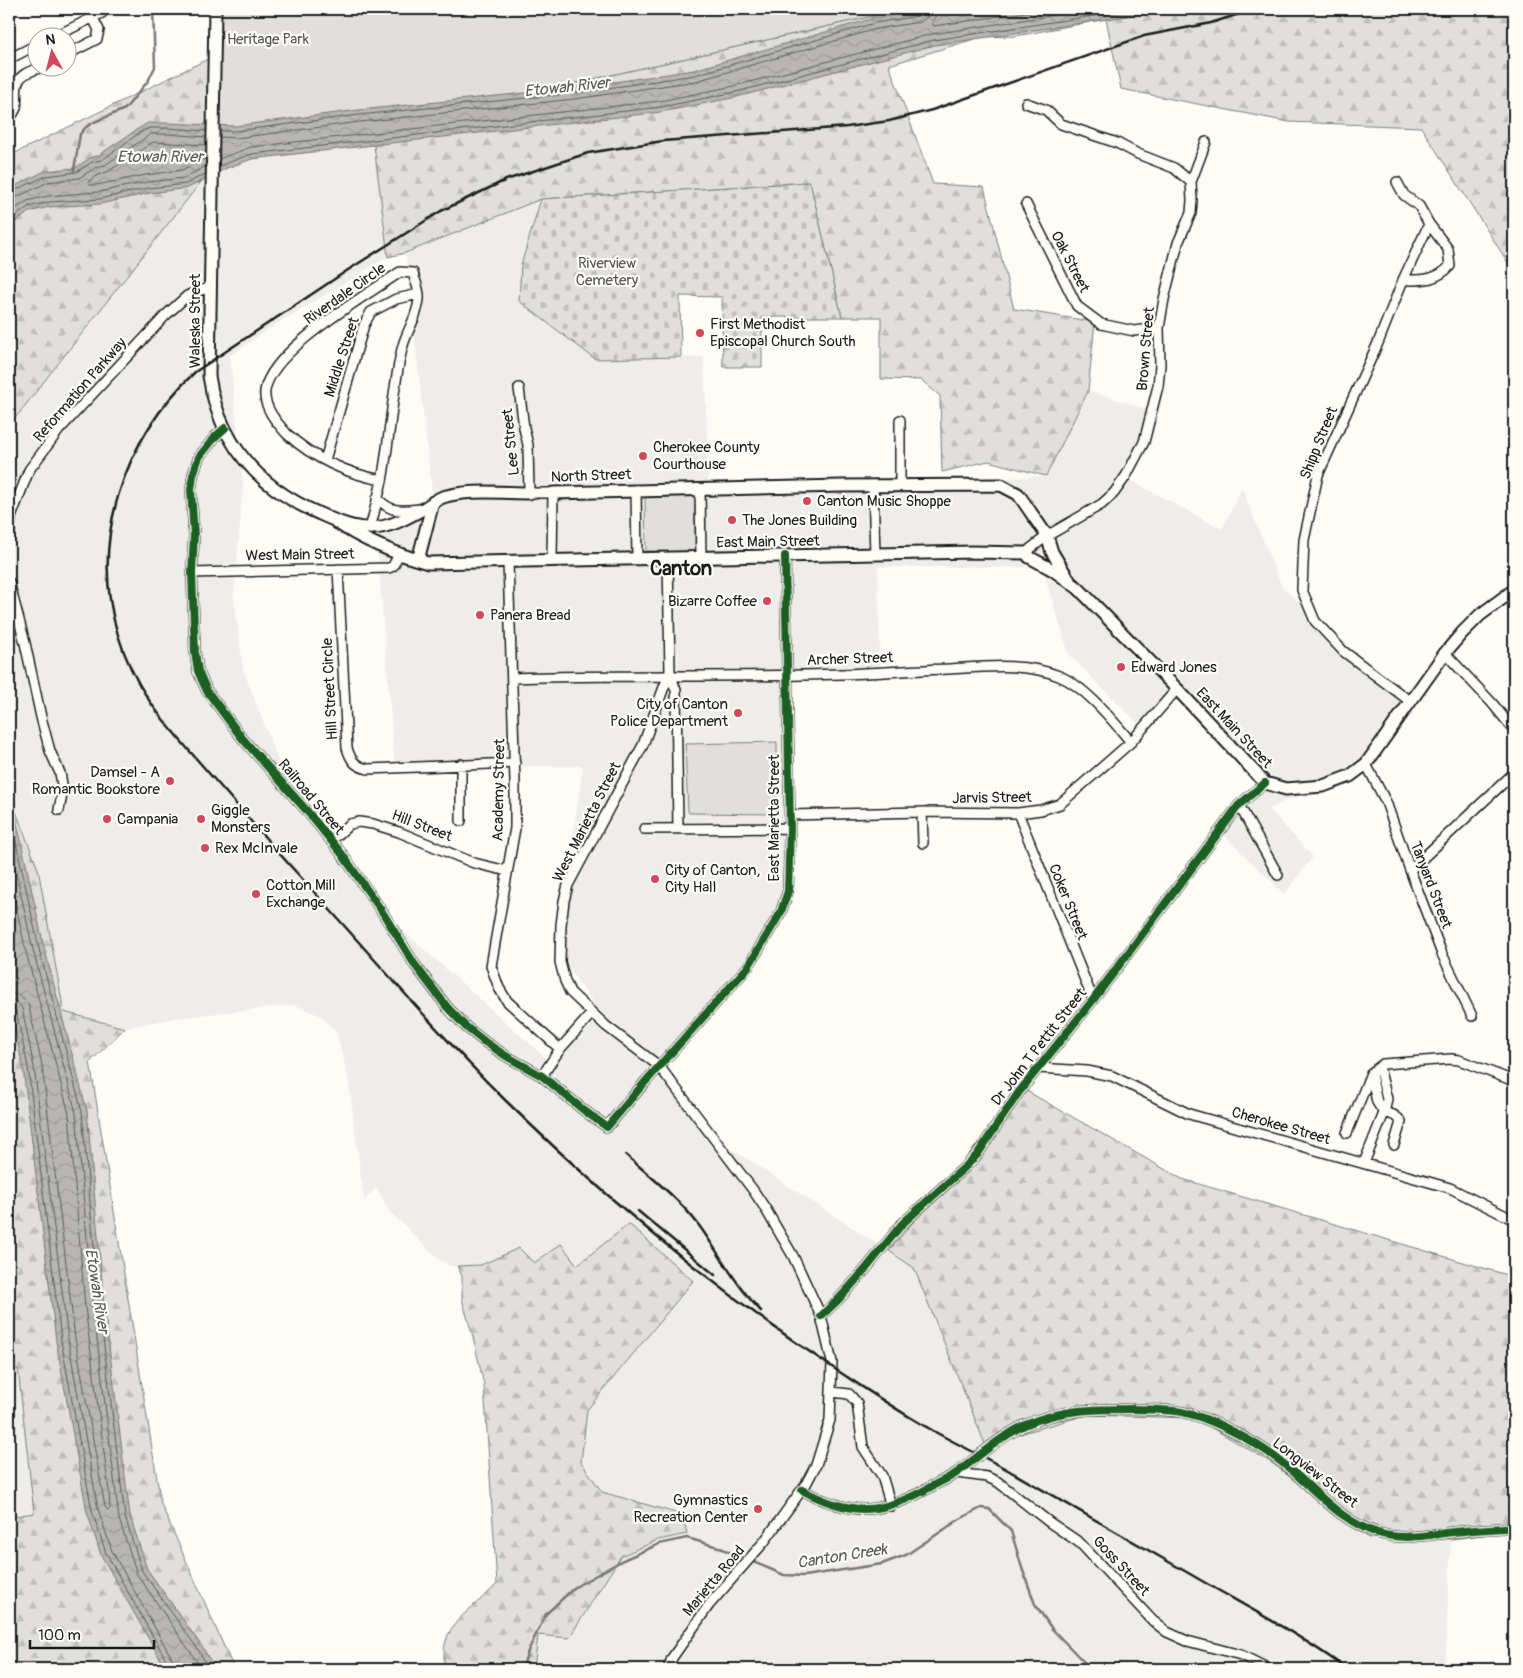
<svg xmlns="http://www.w3.org/2000/svg" width="1523" height="1678" viewBox="0 0 1523 1678" font-family="Pangolin,sans-serif">
<style>
.built{fill:#eeede9}
.green{fill:#e0dfdb;stroke:#7e7e7c}
.forest{fill:url(#forest-firs);stroke:#7e7e7c}
.cemetery{fill:url(#cemetery-stones);stroke:#7e7e7c}
.water{fill:url(#water-waves);stroke:#797876}
.lines{fill:none;stroke-linecap:round;stroke-linejoin:round}
.shore{stroke:#5a5a58;stroke-width:1}
.stream{stroke:#797876;stroke-width:2.5}
.minor-casing{stroke:#1c1c1c;stroke-width:12}
.major-casing{stroke:#1c1c1c;stroke-width:15}
.minor{stroke:#fdfcf7;stroke-width:9}
.major{stroke:#fdfcf7;stroke-width:11}
.rail{stroke:#1c1c1c;stroke-width:2.5}
.cycleway-casing{stroke:#fdfcf7;stroke-width:11}
.cycleway{stroke:#1b5e20;stroke-width:8}
.poi-dot{fill:#d1495b;stroke:#fdfcf7;stroke-width:2}
.labels{text-anchor:middle;dominant-baseline:central;stroke-width:4.5;stroke-linejoin:round;paint-order:stroke}
.park-label{font-size:15px;fill:#575655;stroke:#fdfcf7}
.street-label{font-size:15px;fill:#1c1c1c;stroke:#fdfcf7}
.poi-label{font-size:15px;fill:#1c1c1c;stroke:#fdfcf7;text-anchor:start}
.water-label{font-size:16px;font-style:italic;fill:#5a5a58;stroke:#fdfcf7}
.district-label{font-size:20px;font-weight:bold;fill:#1c1c1c;stroke:#fdfcf7}
</style>
<defs>
<pattern id="forest-firs" width="22" height="20" patternUnits="userSpaceOnUse" patternTransform="scale(1.25)"><rect width="22" height="20" fill="#e0dfdb"/><path d="M5 1l3.5 6h-7zM16 11l3.5 6h-7z" fill="#c0bfbb"/></pattern>
<pattern id="cemetery-stones" width="16" height="16" patternUnits="userSpaceOnUse" patternTransform="scale(1.25)"><rect width="16" height="16" fill="#e0dfdb"/><path d="M2 7V4a2 2 0 0 1 4 0v3zM10 15v-3a2 2 0 0 1 4 0v3z" fill="#c0bfbb"/></pattern>
<pattern id="water-waves" width="16" height="10" patternUnits="userSpaceOnUse" patternTransform="scale(1.25)"><rect width="16" height="10" fill="#b7b6b2"/><path d="M0 5q4-4 8 0t8 0" fill="none" stroke="#9d9c98"/></pattern>
</defs>
<rect width="100%" height="100%" fill="#fdfcf7"/>
<filter id="ink" filterUnits="userSpaceOnUse"><feTurbulence type="fractalNoise" baseFrequency=".02" numOctaves="2"/><feDisplacementMap in="SourceGraphic" scale="10" xChannelSelector="R" yChannelSelector="G"/><feConvolveMatrix kernelMatrix="1 2 1 2 8 2 1 2 1" color-interpolation-filters="sRGB"/></filter>
<g filter="url(#ink)">
<path class="built" d="M372,129L388,257L267,330L230,356L243,486L234,597L243,669L285,779L373,904L556,1067L592,1001L556,950L583,766L395,767L376,531L433,500L405,253L541,199L521,265L595,359L704,357L709,487L857,486L1046,476L1087,390L1156,412L1130,480L1222,529L1242,488L1282,587L1411,702L1370,767L1323,784L1269,809L1313,857L1284,894L1221,832L1263,774L1180,688L1143,728L1069,655L1042,567H878L880,669L788,671L792,901L662,1067L724,1144L914,1268L985,1444L1086,1415L1195,1418L1272,1463L1369,1538H1451L1445,1669H534L538,1635L569,1638L621,1556L658,1540L687,1534L683,1515L602,1492L581,1462L586,1410L693,1281L577,1266L534,1263L519,1248L481,1265L451,1266L442,1262L388,1210L377,1188L364,1200L348,1077L337,1033L321,1016L294,1005L174,1018L125,1028L64,1012L38,869L10,796L9,426L212,168Z
M18,1369L34,1513L9,1517V1370Z"/>
<path class="green" d="M218,9H905L230,161L213,150Z
M645,495H695V552L646,551Z
M777,742V814L689,813L688,811L685,744Z"/>
<path class="forest" d="M905,9H1514V272L1421,127L1289,122L1121,89L1106,19L1016,36L981,37L889,65L933,184L984,187L1014,309L1095,322L1088,391L1046,476L988,461L942,472L940,396L921,380L881,379V317H842L810,182L541,199L405,253L388,257L372,129Z
M216,55L212,168L9,426V156Z
M9,695L10,796L38,869L64,1012L125,1028L90,1062L161,1504L234,1669H9V1517L34,1513L18,1369L9,1370Z
M1023,1089L1182,1179L1514,1277V1531L1451,1539L1369,1538L1272,1463L1195,1418L1086,1415L985,1444L914,1268L889,1251Z
M629,1224L693,1281L587,1410L581,1462L602,1492L683,1515L687,1534L658,1540L621,1556L569,1638L538,1635L534,1669H444C444,1658 443,1646 448,1635C457,1615 483,1600 497,1584L484,1385L473,1337L462,1299V1276L457,1266L481,1265L519,1248L534,1263L561,1244L577,1265Z"/>
<path class="cemetery" d="M810,182L842,317H762V367H723L722,297L680,296L681,357L595,359L519,301L521,265L541,199Z"/>
<path class="water" d="M932,9H1174L935,45L737,97L661,112L252,159L227,168L188,188L150,193L100,204L49,207L29,212L9,227V189L45,171L75,168L90,158L99,155L136,130L148,123H168L235,126L359,110L574,88L694,70L874,18Z
M9,786L44,947L87,1111L104,1305L130,1516L147,1569L203,1648L215,1669H166L101,1555L87,1512L56,1341L23,1068L9,1000Z"/>
<g class="lines">
<path class="shore" d="M936,9V15L932,23L934,26L1046,9
M220,131H236L359,115L575,93L695,75L875,23L918,16L922,13L923,9
M220,137L236,138L360,122L575,99L696,81L876,29L920,22L927,17L929,9
M206,158L182,170L146,175L97,185H90L88,183L89,181L98,175L109,171L153,142L206,145
M219,159L251,147L660,101L734,86L932,34L1095,9
M219,166L252,154L661,107L736,92L934,40L1138,9
M9,193L46,176L77,172L92,162L102,160L138,134L149,128H168L206,131
M9,199L15,198L48,182L79,178L95,168L105,165L151,134H168L206,137
M9,213L27,201L48,196L98,192L148,182L184,178L206,166
M9,221L28,207L49,202L99,199L149,188L186,184L205,174
M9,810L39,949L82,1112L99,1305L125,1517L142,1571L199,1651L209,1669
M9,839L33,950L76,1113L93,1306L119,1519L137,1574L202,1669
M9,873L26,952L69,1114L85,1307L109,1491L110,1508L108,1510L105,1507L75,1338L42,1065L28,1003L20,995L9,992
M9,1000L16,1001L22,1008L34,1067L68,1339L98,1509L112,1551L174,1662L176,1669
M9,1006L13,1007L16,1011L28,1067L61,1340L92,1511L106,1553L169,1665L170,1669"/>
<path class="stream" d="M74,170L80,134L86,127L94,122L125,109L148,81L155,67L153,9
M522,1669L528,1651L546,1614L575,1587L623,1560L659,1544L687,1538L718,1547L784,1575L804,1576L882,1564L906,1555L960,1519L981,1508L989,1509L1011,1531L1022,1568L1035,1604L1052,1629L1084,1662L1095,1669"/>
<defs>
<path id="minor" d="M52,38L102,13L104,9
M68,54L97,39L99,30L93,18
M9,59L38,44
M1026,103L1046,110L1061,124L1117,143L1138,154L1174,168L1191,182
M9,117C23,108 12,92 19,80C23,73 32,71 39,68
M1397,182L1404,195L1419,206L1429,224L1448,249L1450,266C1436,281 1422,280 1403,280
M1026,204L1077,306L1101,324L1134,331L1159,328
M519,388L524,428L528,445L529,493H553L552,560
M900,420V486
M225,428L215,437L199,457L193,475L191,490L194,535L192,573L195,652L198,671L207,691L242,738L307,811L342,854L381,910L415,965L447,1007L466,1027L485,1042L506,1056L542,1076L586,1112L607,1127L646,1081L748,967L781,912L788,891L790,828L785,556
M325,460L364,325L371,312L396,299L419,294
M873,486L875,555
M700,489L701,558
M636,490L637,559
M377,498C391,513 401,511 420,509
M370,529C374,513 378,497 382,481C390,437 392,392 402,349C406,331 418,317 419,299C420,290 415,281 413,273L400,272C366,296 270,350 265,391C263,407 277,423 287,434C313,458 347,474 382,480
M9,538L11,517L29,470L59,430L166,315L187,296L198,291L210,288
M1028,553L1030,549L1047,536L1102,504L1114,493L1126,476L1144,442L1158,386L1160,365L1159,328L1164,299L1178,243L1191,213L1192,200L1191,182L1206,142
M668,558L670,674L676,690L678,829
M508,562L515,783V828L491,966L499,988L507,1001L560,1049
M338,569L347,748C351,761 355,766 368,769L515,763
M192,573L389,568L393,566L399,554
M9,582L25,643L41,717L50,751L60,773L63,790L59,810
M1445,653L1492,703L1514,730
M512,678C622,674 731,678 841,674C876,673 912,670 947,669C983,667 1025,662 1059,676C1085,686 1113,721 1131,742
M1411,702L1343,651L1315,621L1302,590L1304,540L1318,475L1378,343L1403,280L1429,224
M1366,764L1386,802L1410,870L1442,954L1472,1016
M1239,805L1278,875
M922,812L923,843
M1018,813L1093,1000
M790,815L922,812L1018,813L1041,810L1060,804L1131,742L1177,689
M461,821V764
M644,829L790,828
M331,841L350,824L359,822L373,824L399,832L474,863L507,871
M1410,870L1514,773
M1038,1068L1087,1071L1112,1076L1189,1114L1450,1188L1514,1220
M1371,1073L1383,1064L1451,1059L1459,1060L1514,1081
M1371,1074L1377,1102L1384,1113
M542,1076L560,1049L592,1013
M1384,1113C1392,1113 1397,1116 1401,1122L1394,1145
M1347,1133L1371,1073
M1364,1163L1384,1113L1387,1099L1379,1067
M821,1316L838,1300L864,1271L902,1224L965,1167L977,1155L1019,1092L1093,1000L1239,805L1265,783
M832,1392L849,1394L857,1403L863,1447L882,1476L891,1506
M957,1473L987,1477L998,1482L1049,1522L1080,1543L1153,1621L1167,1632L1187,1641L1241,1655L1269,1669
M802,1490C854,1518 884,1514 934,1485C942,1481 951,1477 958,1472C980,1455 1000,1437 1025,1425C1060,1409 1096,1409 1133,1409C1147,1409 1162,1410 1176,1411C1211,1416 1264,1446 1290,1469C1318,1493 1342,1522 1378,1533C1406,1542 1435,1533 1464,1531C1481,1529 1497,1529 1514,1527
M668,1669L672,1658L709,1605L764,1542L806,1484L816,1465L830,1420L832,1362L821,1316L793,1256L765,1208L753,1190L659,1066L606,1026L570,992L565,981L560,962L561,925L564,901L568,885L643,745L664,687L670,674"/>
<path id="major" d="M215,9L209,376C219,443 259,488 320,514C335,521 354,529 371,528C389,528 407,518 423,509C430,505 435,500 443,497C467,489 503,493 529,493
M553,493L842,486L1001,485L1018,494L1023,501L1047,536L1052,552L1069,580
M336,522C364,541 396,554 428,563L973,552L1028,553L1029,557L1053,570L1078,588L1177,689L1265,783L1286,789L1323,786L1350,776L1366,764L1445,653L1462,633L1480,615L1514,590
M418,560L433,502"/>
</defs>
<use href="#minor" class="minor-casing"/>
<use href="#major" class="major-casing"/>
<use href="#minor" class="minor"/>
<use href="#major" class="major"/>
<path class="rail" d="M1255,9L1211,23L1144,36L932,110L889,121L847,127L663,141L588,153L506,180L441,211L348,270L195,372C124,439 89,540 118,635C136,694 168,726 207,771C237,805 266,839 296,872C365,948 432,1027 504,1099C605,1198 715,1289 832,1367C864,1388 896,1410 930,1429C954,1443 981,1455 1006,1469C1068,1504 1129,1539 1190,1574C1243,1605 1298,1633 1347,1669
M626,1155C651,1177 678,1198 698,1224C719,1253 736,1286 761,1311
M638,1211L715,1275"/>
<defs>
<path id="cycleway" d="M225,428L215,437L199,457L193,475L191,490L194,535L192,573L195,652L198,671L207,691L242,738L307,811L342,854L381,910L415,965L447,1007L466,1027L485,1042L506,1056L542,1076L586,1112L607,1127L646,1081L748,967L781,912L788,891L790,828L785,556
M821,1316L838,1300L864,1271L902,1224L965,1167L977,1155L1019,1092L1093,1000L1239,805L1265,783
M802,1490C854,1518 884,1514 934,1485C942,1481 951,1477 958,1472C980,1455 1000,1437 1025,1425C1060,1409 1096,1409 1133,1409C1147,1409 1162,1410 1176,1411C1211,1416 1264,1446 1290,1469C1318,1493 1342,1522 1378,1533C1406,1542 1435,1533 1464,1531C1481,1529 1497,1529 1514,1527"/>
</defs>
<use href="#cycleway" class="cycleway-casing"/>
<use href="#cycleway" class="cycleway"/>
</g>
</g>
<g class="poi-dot">
<circle cx="700" cy="333" r="5"/>
<circle cx="643" cy="456" r="5"/>
<circle cx="807" cy="501" r="5"/>
<circle cx="732" cy="520" r="5"/>
<circle cx="767" cy="601" r="5"/>
<circle cx="480" cy="615" r="5"/>
<circle cx="1121" cy="667" r="5"/>
<circle cx="738" cy="713" r="5"/>
<circle cx="170" cy="781" r="5"/>
<circle cx="107" cy="819" r="5"/>
<circle cx="201" cy="819" r="5"/>
<circle cx="205" cy="848" r="5"/>
<circle cx="655" cy="879" r="5"/>
<circle cx="256" cy="894" r="5"/>
<circle cx="758" cy="1509" r="5"/>
</g>
<g class="labels">
<g class="park-label">
<text x="268" y="39">Heritage Park</text>
<text x="607" y="263">Riverview<tspan x="607" dy="17">Cemetery</tspan></text>
</g>
<g class="street-label">
<text transform="translate(1070 262) rotate(63)">Oak Street</text>
<text transform="translate(345 294) rotate(-35)">Riverdale Circle</text>
<text transform="translate(195 321) rotate(-90)">Waleska Street</text>
<text transform="translate(1146 349) rotate(-85)">Brown Street</text>
<text transform="translate(342 357) rotate(-72)">Middle Street</text>
<text transform="translate(80 390) rotate(-49)">Reformation Parkway</text>
<text transform="translate(511 442) rotate(-96)">Lee Street</text>
<text transform="translate(1319 443) rotate(-68)">Shipp Street</text>
<text transform="translate(591 476) rotate(-2)">North Street</text>
<text transform="translate(768 542) rotate(-1)">East Main Street</text>
<text transform="translate(300 555) rotate(-1)">West Main Street</text>
<text transform="translate(850 659) rotate(-2)">Archer Street</text>
<text transform="translate(330 689) rotate(-93)">Hill Street Circle</text>
<text transform="translate(1234 728) rotate(47)">East Main Street</text>
<text transform="translate(499 790) rotate(-89)">Academy Street</text>
<text transform="translate(311 797) rotate(50)">Railroad Street</text>
<text transform="translate(992 798) rotate(-1)">Jarvis Street</text>
<text transform="translate(774 818) rotate(-90)">East Marietta Street</text>
<text transform="translate(587 822) rotate(-63)">West Marietta Street</text>
<text transform="translate(422 826) rotate(21)">Hill Street</text>
<text transform="translate(1431 885) rotate(69)">Tanyard Street</text>
<text transform="translate(1068 902) rotate(68)">Coker Street</text>
<text transform="translate(1039 1047) rotate(-52)">Dr John T Pettit Street</text>
<text transform="translate(1281 1126) rotate(16)">Cherokee Street</text>
<text transform="translate(1315 1473) rotate(38)">Longview Street</text>
<text transform="translate(1121 1566) rotate(47)">Goss Street</text>
<text transform="translate(714 1581) rotate(-50)">Marietta Road</text>
</g>
<g class="poi-label">
<text x="710" y="324">First Methodist<tspan x="710" dy="17">Episcopal Church South</tspan></text>
<text x="653" y="447">Cherokee County<tspan x="653" dy="17">Courthouse</tspan></text>
<text x="817" y="501">Canton Music Shoppe</text>
<text x="742" y="520">The Jones Building</text>
<text x="757" y="601" text-anchor="end">Bizarre Coffee</text>
<text x="490" y="615">Panera Bread</text>
<text x="1131" y="667">Edward Jones</text>
<text x="728" y="704" text-anchor="end">City of Canton<tspan x="728" dy="17">Police Department</tspan></text>
<text x="160" y="772" text-anchor="end">Damsel - A<tspan x="160" dy="17">Romantic Bookstore</tspan></text>
<text x="211" y="810">Giggle<tspan x="211" dy="17">Monsters</tspan></text>
<text x="117" y="819">Campania</text>
<text x="215" y="848">Rex McInvale</text>
<text x="665" y="870">City of Canton,<tspan x="665" dy="17">City Hall</tspan></text>
<text x="266" y="885">Cotton Mill<tspan x="266" dy="17">Exchange</tspan></text>
<text x="748" y="1500" text-anchor="end">Gymnastics<tspan x="748" dy="17">Recreation Center</tspan></text>
</g>
<g class="water-label">
<text transform="translate(567 87) rotate(-6)">Etowah River</text>
<text x="160" y="157">Etowah River</text>
<text transform="translate(97 1291) rotate(81)">Etowah River</text>
<text transform="translate(842 1556) rotate(-9)">Canton Creek</text>
</g>
<g class="district-label">
<text x="681" y="568">Canton</text>
</g>
</g>
<rect width="1523" height="1678" fill="none" stroke="#fdfcf7" stroke-width="30"/>
<rect x="15" y="15" width="1493" height="1648" fill="none" stroke="#1c1c1c" stroke-width="2" filter="url(#ink)"/>
<g transform="translate(52 52) rotate(353)"><circle r="24" fill="#fdfcf7" stroke="#a3a29f"/>
<path d="M0-4L9 19L0 12L-9 19Z" fill="#d1495b"/>
<text y="-8" font-size="14" font-weight="bold" text-anchor="middle" fill="#1c1c1c">N</text>
</g>
<path d="M30 1640v8h124v-8" fill="none" stroke="#1c1c1c" stroke-width="2.5"/>
<text x="38" y="1640" font-size="15" fill="#1c1c1c" stroke="#fdfcf7" stroke-width="4" paint-order="stroke">100 m</text>
</svg>
